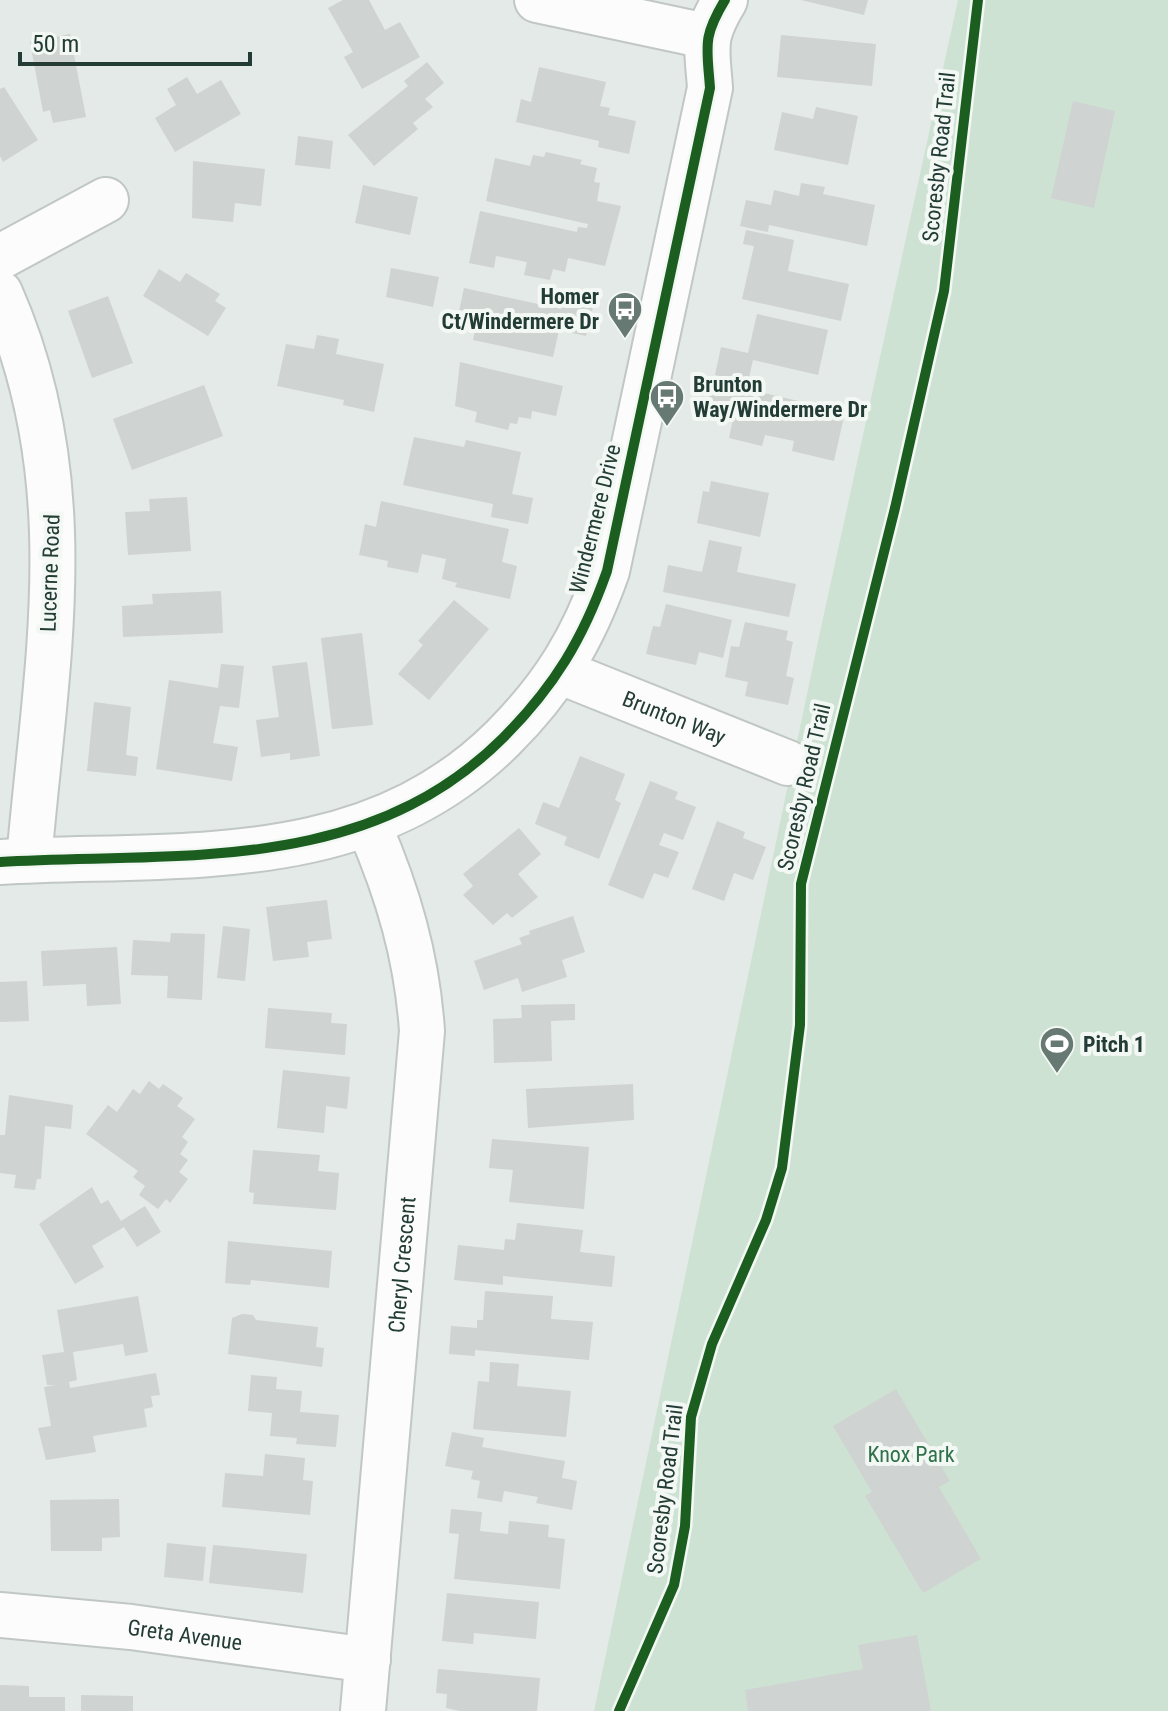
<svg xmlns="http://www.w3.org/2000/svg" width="1168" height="1711" viewBox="0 0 1168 1711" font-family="'Roboto Condensed',sans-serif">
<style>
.green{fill:#cee2d4}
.building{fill:#cfd3d1}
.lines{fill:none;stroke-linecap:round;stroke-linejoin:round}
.minor-casing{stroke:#c1c7c4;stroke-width:48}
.minor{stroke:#fbfcfb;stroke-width:44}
.cycleway-casing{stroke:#f3f8f5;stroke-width:15}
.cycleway{stroke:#1b5e20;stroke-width:10}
.labels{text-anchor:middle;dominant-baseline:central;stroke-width:8;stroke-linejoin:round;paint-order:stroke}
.street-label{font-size:22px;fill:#233c35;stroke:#f3f8f5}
.poi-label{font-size:22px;font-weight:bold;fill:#233c35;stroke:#f3f8f5;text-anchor:start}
.park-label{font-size:22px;fill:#2f7149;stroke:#f3f8f5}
</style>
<rect width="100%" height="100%" fill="#e4eae7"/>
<path class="green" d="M958,0H1168V1711H594L820,632Z"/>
<path class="building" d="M343,0H369L385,30L400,22L420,57L362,89L344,57L353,52L328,8Z
M801,0H868L864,15Z
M70,34L86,117L53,123L50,110L43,112L30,42Z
M781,35L876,44L872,86L777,77Z
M427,62L444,83L425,99L433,107L413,123L418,129L374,166L348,135L408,86L404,81Z
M539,67L606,82L600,106L610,108L608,115L636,121L629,154L598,147L599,141L516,122L521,99L531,102Z
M187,77L197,94L221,80L241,114L175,152L155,118L176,105L167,89Z
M4,87L38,140L3,162L0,156V89Z
M1073,101L1115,111L1094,208L1051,198Z
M816,107L858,116L848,165L774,150L782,112L813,119Z
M298,136L333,141L330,169L295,165Z
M546,152L582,160L580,164L597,168L594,182L600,183L597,201L621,206L605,266L568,258L565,272L553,269L550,280L524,275L527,262L496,256L494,268L469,263L480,211L577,232L578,227L587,228L588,224L486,201L495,158L530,166L533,155L544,157Z
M193,161L265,169L261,206L235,203L233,222L192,218Z
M801,183L825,187L823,194L875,205L867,246L769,225L768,232L740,226L746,200L771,205L774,190L799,196Z
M363,185L418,197L410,235L355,223Z
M746,230L794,240L788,271L849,284L841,321L742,299L754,246L743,244Z
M391,268L439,277L433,307L386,297Z
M159,269L180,282L186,273L220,294L215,301L226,308L208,336L143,296Z
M464,288L561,309L563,301L593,307L586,336L559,330L553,357L473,340L477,321L458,316Z
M108,296L133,363L92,378L68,311Z
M757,314L828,330L818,375L753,360L748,382L715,375L721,347L748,353Z
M317,335L339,339L336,354L384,364L374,412L343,405L344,400L277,386L286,344L314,349Z
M460,362L563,386L556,416L532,411L531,419L519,417L517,424L510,423L508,430L475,422L477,412L455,406Z
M714,376L748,384L747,389L845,412L834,461L792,451L794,441L765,435L762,446L729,438L734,414L706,408Z
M204,385L223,436L132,470L113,419Z
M414,437L464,447L466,440L521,452L512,494L533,498L528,524L491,517L493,504L403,485Z
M711,481L769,493L760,537L697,523L703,491L709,492Z
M187,497L191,551L128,555L125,512L150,511L149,499Z
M381,501L509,529L502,562L517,566L510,599L455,587L457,583L442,579L446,559L422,554L418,573L387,567L388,561L359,555L365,524L376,527Z
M709,540L742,547L737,572L796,584L789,617L663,592L668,565L702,572Z
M221,591L223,633L123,637L122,606L153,604L152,594Z
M454,600L489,629L429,700L398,674L423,645L418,641Z
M666,604L732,620L723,658L699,652L696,665L646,654L653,626L660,627Z
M745,622L788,631L786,640L793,642L786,676L794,678L788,705L745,696L748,682L725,677L731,646L739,647Z
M362,633L373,725L332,729L321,638Z
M307,662L320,756L290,760V753L261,757L256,720L279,717L272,666Z
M221,664L244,666L239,708L220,706L213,743L238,747L232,781L156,769L169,680L218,688Z
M94,702L131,707L126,755L138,757L136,776L87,771Z
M580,756L625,774L615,800L621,803L599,859L564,845L567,837L535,824L543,802L559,808Z
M650,781L678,792L675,799L696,807L683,840L664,833L659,845L679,852L668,878L654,873L643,899L608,885Z
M717,821L745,832L743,838L766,847L753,880L734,873L724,901L692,889Z
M519,828L541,854L518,874L538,897L512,918L507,913L493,925L463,895L473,886L463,874Z
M327,900L332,939L307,942L309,957L273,961L266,907Z
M573,916L585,952L562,960L567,977L522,992L518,978L484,990L474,961L522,944L519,938L530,934L529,931Z
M223,926L250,929L245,981L217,978Z
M171,933L205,934L202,1000L167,998L168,976L131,975L133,940L170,942Z
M117,947L121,1004L87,1006L86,984L43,986L41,951Z
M27,981L29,1021L0,1022V982Z
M575,1004V1020L551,1021L552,1061L494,1063L493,1019L522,1018L521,1005Z
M268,1008L332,1013L331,1023L347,1024L345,1055L265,1048Z
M283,1070L350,1077L347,1109L326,1106L324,1133L277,1128Z
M149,1081L159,1089L163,1084L183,1098L177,1106L195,1119L182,1137L188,1142L180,1154L188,1160L179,1172L188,1179L170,1203L166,1199L158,1209L139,1195L145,1186L133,1177L138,1171L86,1134L108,1105L117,1112L133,1089L140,1094Z
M633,1084L634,1120L528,1128L526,1089Z
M9,1095L73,1105L71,1129L45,1126L41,1179H37L35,1190L14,1188L16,1175L0,1173V1135H5Z
M492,1139L589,1147L584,1209L509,1202L513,1170L489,1168Z
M253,1150L320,1155L318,1171L339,1173L336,1210L253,1204L254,1193L249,1192Z
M92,1187L101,1204L108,1200L121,1221L145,1206L161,1232L137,1247L124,1227L92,1246L104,1267L75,1284L39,1224Z
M517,1223L583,1230L580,1252L615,1256L612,1287L503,1276V1285L454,1280L458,1245L504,1250L505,1239L515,1240Z
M228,1241L332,1251L329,1288L251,1280L250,1285L225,1283Z
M485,1291L553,1296L551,1319L593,1322L589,1360L475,1350V1356L449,1354L451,1326L477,1328V1320H483Z
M138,1296L148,1352L125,1356L123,1344L73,1352L77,1380L69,1382L70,1388L156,1373L160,1395L151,1396L153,1407L144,1409L147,1427L93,1436L96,1452L46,1460L38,1428L51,1426L44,1387L56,1385H47L42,1355L64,1352L57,1310Z
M242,1314L253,1315L256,1320L318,1327L316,1347L324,1348L322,1367L228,1354L232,1318Z
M490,1362L519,1364L517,1386L571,1391L566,1437L473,1429L478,1381L489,1382Z
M251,1375L277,1377L276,1389L302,1391L300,1412L339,1415L336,1447L296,1444L297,1438L270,1436L272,1413L248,1411Z
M896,1389L950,1481L939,1487L981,1559L923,1593L865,1496L872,1492L833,1426Z
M452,1432L484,1438L482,1447L565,1461L562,1478L577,1481L572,1510L536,1503L538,1497L504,1491L502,1502L477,1498L480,1481L471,1479L473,1471L445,1466Z
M265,1454L305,1458L303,1480L313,1481L310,1515L222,1507L225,1473L263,1476Z
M119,1499L120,1537L102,1538V1551H51L50,1500Z
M451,1509L482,1512L480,1531L508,1534L509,1521L549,1525L548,1537L565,1539L560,1589L454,1579L459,1534L449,1533Z
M167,1543L206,1547L203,1581L164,1577Z
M213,1545L307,1554L303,1593L209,1583Z
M447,1593L539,1602L536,1639L474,1633L473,1644L442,1641Z
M917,1635L931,1711H748L745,1690L863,1669L858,1645Z
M438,1669L540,1678L537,1711H460L446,1708L447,1694L436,1693Z
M0,1685L29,1686V1697H65V1711H0Z
M81,1695L133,1696V1711H81Z"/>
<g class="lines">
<defs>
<g id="minor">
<path d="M537,0L706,36"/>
<path d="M0,257L106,200"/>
<path d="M0,293C84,482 46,663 29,860"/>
<path id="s1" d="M561,672L788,763"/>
<path d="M0,862C179,852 364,876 503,738C554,687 583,639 607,571L710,88C707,46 702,38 725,0"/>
<path id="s2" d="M0,1615L131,1627L368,1660"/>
<path id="s3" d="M363,1711L422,1031C417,957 398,893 369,826"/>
</g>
</defs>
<use href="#minor" class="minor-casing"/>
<use href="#minor" class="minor"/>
<defs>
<path id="cycleway" d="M0,862C179,852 364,876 503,738C554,687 583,639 607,571L710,88C707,46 702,38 725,0
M619,1711L674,1585L685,1526L691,1417L712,1344L766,1220L782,1168L800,1025L801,884L895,508L944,291L978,0"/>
</defs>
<use href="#cycleway" class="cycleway-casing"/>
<use href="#cycleway" class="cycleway"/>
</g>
<defs>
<symbol id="bus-pin" viewBox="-11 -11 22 30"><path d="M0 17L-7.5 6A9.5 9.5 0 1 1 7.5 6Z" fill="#677973" stroke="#f3f8f5"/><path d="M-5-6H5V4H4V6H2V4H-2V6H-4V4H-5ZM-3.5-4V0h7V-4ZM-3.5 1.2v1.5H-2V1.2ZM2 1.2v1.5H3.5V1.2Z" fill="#fff"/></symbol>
<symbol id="stadium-pin" viewBox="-11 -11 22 30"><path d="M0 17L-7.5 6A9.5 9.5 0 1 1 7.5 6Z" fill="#677973" stroke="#f3f8f5"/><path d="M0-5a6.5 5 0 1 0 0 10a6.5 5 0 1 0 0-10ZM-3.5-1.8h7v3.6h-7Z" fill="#fff"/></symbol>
</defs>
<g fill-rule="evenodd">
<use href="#bus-pin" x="605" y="289" width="40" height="54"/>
<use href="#bus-pin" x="647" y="377" width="40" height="54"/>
<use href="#stadium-pin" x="1037" y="1024" width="40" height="54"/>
</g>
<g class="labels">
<g class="street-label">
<text transform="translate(939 157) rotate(-84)">Scoresby Road Trail</text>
<text transform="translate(595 519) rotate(-76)">Windermere Drive</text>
<text transform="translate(50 573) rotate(-88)">Lucerne Road</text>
<text stroke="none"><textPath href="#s1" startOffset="122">Brunton Way</textPath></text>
<text transform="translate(804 787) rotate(-77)">Scoresby Road Trail</text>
<text stroke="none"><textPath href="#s3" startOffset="448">Cheryl Crescent</textPath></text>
<text transform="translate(665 1489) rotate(-83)">Scoresby Road Trail</text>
<text stroke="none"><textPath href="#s2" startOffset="186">Greta Avenue</textPath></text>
</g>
<g class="poi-label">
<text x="599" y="296" text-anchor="end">Homer<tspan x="599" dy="25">Ct/Windermere Dr</tspan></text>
<text x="693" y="384">Brunton<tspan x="693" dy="25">Way/Windermere Dr</tspan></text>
<text x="1083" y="1044">Pitch 1</text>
</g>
<g class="park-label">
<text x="911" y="1454">Knox Park</text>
</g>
</g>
<path d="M20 52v12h230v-12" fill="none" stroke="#233c35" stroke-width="4"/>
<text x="32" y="52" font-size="24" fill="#233c35" stroke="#f3f8f5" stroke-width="6" paint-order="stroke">50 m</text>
</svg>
